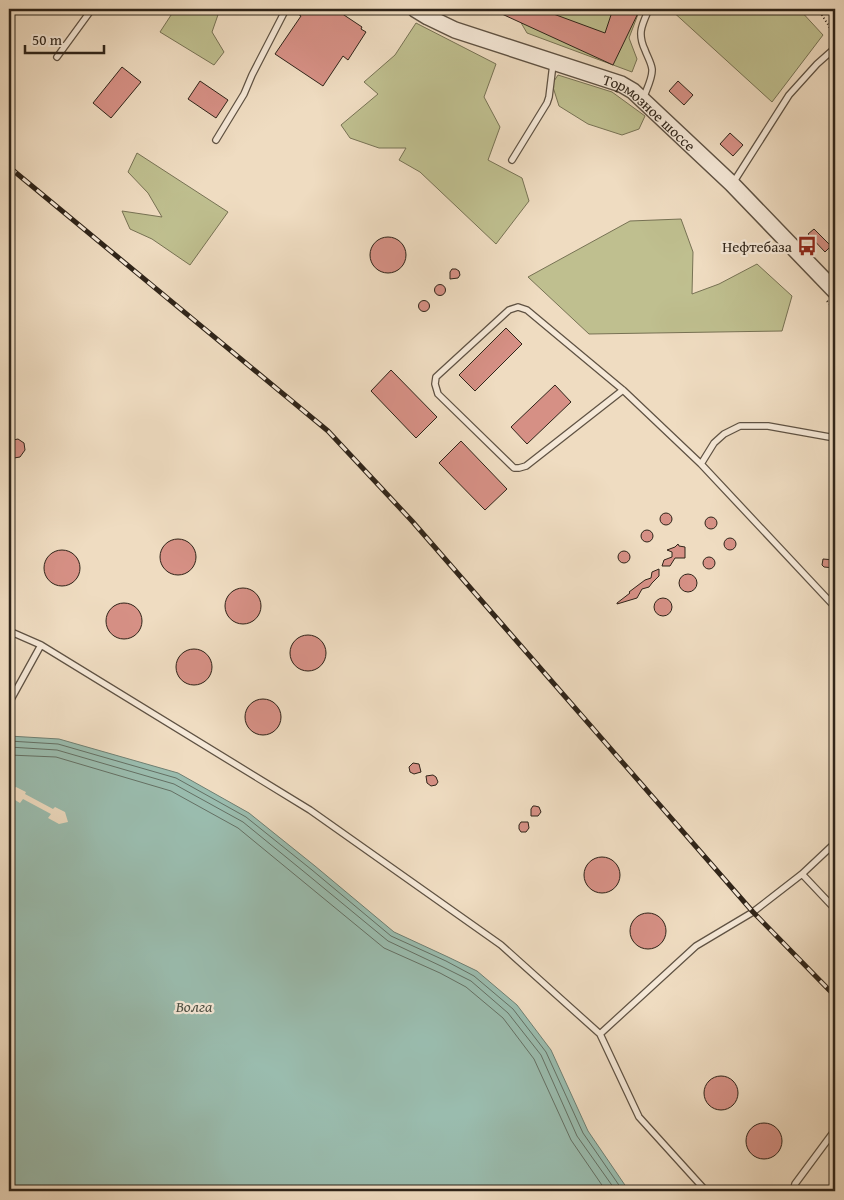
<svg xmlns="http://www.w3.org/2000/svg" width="844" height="1200" viewBox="0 0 844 1200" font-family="'Gentium Book Plus',serif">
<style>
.green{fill:#bfbf8f;stroke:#777254}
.water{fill:#9abcae;stroke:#6f7f72}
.pier{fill:#efdcc1}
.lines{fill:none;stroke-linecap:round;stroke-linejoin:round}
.shore{stroke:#647064;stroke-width:1}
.building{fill:#d69085;stroke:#2f2419}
.service-casing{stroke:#5f5243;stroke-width:8}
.tertiary-casing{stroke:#5f5243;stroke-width:18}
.path{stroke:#2f2419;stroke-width:2;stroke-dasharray:1 2.5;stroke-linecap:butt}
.service{stroke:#f5e8d7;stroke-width:5.5}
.tertiary{stroke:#f5e8d7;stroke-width:15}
.rail-casing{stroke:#2f2419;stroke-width:5}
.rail{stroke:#f5e8d7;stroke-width:3;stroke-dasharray:9;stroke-linecap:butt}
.labels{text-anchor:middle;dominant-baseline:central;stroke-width:4.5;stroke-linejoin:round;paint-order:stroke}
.street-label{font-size:15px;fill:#2f2419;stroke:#f5e8d7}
.poi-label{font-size:15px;fill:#2f2419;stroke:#f5e8d7;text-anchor:end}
.water-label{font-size:16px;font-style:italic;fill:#4f5246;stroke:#f5e8d7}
</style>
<rect width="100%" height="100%" fill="#efdcc1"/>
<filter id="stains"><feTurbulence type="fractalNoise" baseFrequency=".004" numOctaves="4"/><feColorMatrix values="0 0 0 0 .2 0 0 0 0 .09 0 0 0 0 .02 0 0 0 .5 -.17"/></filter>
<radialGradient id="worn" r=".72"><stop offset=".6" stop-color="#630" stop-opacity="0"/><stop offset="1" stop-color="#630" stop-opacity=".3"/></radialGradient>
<path class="green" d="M175,9H220L212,32L224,52L214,65L160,32Z
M513,9H640L629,38L637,59L632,72L527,33Z
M670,9H799L823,35L772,102Z
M416,23L496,64L484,97L500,127L488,160L522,178L529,201L496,244L420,172L399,160L406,148H379L350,138L341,125L378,94L364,82L395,55Z
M558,75L612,92L645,116L639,129L622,135L588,124L559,106L552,84Z
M137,153L228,212L190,265L152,239L130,229L122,211L162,217L148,193L128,172Z
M681,219L693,252L692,294L719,284L757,264L792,296L782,331L589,334L528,277L630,221Z"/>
<path class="water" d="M9,736L59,739L178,773L249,813L315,866L394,932L448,957L477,971L517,1005L551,1050L588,1131L629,1191H9Z"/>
<path class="pier" d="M9,785L14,788L16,787L26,792L25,794L53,809L55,807L65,812L68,822L59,824L48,818L51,814L23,799L20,803L10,797L12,793L9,791Z"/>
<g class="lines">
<path class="shore" d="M9,741L58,744L176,778L246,817L312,870L391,936L446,961L474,976L513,1009L546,1052L583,1133L623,1191
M9,747L57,750L174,784L243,822L308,875L388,941L443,967L471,981L508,1013L541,1055L577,1136L616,1191
M9,755L56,757L171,791L238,828L384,948L440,973L466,987L503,1018L534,1059L571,1140L606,1191"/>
</g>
<path class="building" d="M291,9H335L362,27L361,29L366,32L348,60L343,56L323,86L275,54L301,16Z
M491,9H540L605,33L613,9H640L613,65Z
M122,67L141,82L111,118L93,103Z
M200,81L228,100L216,118L188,99Z
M678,81L693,95L684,105L669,91Z
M730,133L743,145L733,156L720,144Z
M814,229L831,246L825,252L808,234Z
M370 255a18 18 0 1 1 36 0a18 18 0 1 1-36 0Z
M452,269H456L459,271L460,275L458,278L450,279V272Z
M434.5 290a5.5 5.5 0 1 1 11 0a5.5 5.5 0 1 1-11 0Z
M418.5 306a5.5 5.5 0 1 1 11 0a5.5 5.5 0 1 1-11 0Z
M506,328L522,344L475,391L459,375Z
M391,370L437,417L416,438L371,391Z
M555,385L571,402L527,444L511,427Z
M18,439L24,443L25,450L20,457L14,458L9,455V442L13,440Z
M461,441L507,489L485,510L439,463Z
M660 519a6 6 0 1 1 12 0a6 6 0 1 1-12 0Z
M705 523a6 6 0 1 1 12 0a6 6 0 1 1-12 0Z
M641 536a6 6 0 1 1 12 0a6 6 0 1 1-12 0Z
M724 544a6 6 0 1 1 12 0a6 6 0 1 1-12 0Z
M160 557a18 18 0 1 1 36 0a18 18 0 1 1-36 0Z
M678,544L679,546L685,547V558H675L670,566H662L664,560L672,557V552L667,550L675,547Z
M44 568a18 18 0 1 1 36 0a18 18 0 1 1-36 0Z
M618 557a6 6 0 1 1 12 0a6 6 0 1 1-12 0Z
M703 563a6 6 0 1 1 12 0a6 6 0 1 1-12 0Z
M823,559L835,560V568L824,567L822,565Z
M659,569V576L652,583L649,587L642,589L637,598L617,604V603L630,593L629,592L645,580L651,578L652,572Z
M679 583a9 9 0 1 1 18 0a9 9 0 1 1-18 0Z
M225 606a18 18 0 1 1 36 0a18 18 0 1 1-36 0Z
M654 607a9 9 0 1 1 18 0a9 9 0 1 1-18 0Z
M106 621a18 18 0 1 1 36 0a18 18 0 1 1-36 0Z
M290 653a18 18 0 1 1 36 0a18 18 0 1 1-36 0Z
M176 667a18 18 0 1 1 36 0a18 18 0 1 1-36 0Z
M245 717a18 18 0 1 1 36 0a18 18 0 1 1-36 0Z
M413,763L419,764L421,772L414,774L410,772L409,767Z
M433,775L436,777L438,782L436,785L431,786L427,783L426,776Z
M535,806L539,807L541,812L538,816H531V809L533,806Z
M521,822H528L529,828L526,832H521L519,829V825Z
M584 875a18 18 0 1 1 36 0a18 18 0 1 1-36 0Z
M630 931a18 18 0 1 1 36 0a18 18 0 1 1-36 0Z
M704 1093a17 17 0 1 1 34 0a17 17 0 1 1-34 0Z
M746 1141a18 18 0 1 1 36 0a18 18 0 1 1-36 0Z"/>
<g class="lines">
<defs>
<path id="service" d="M57,57L92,9
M643,99C646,90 653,78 652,69C651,62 647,56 645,50C637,33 642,25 649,9
M216,140L244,94L252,75L286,9
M512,160L547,103L549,97L553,64
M733,183L789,95L817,64L835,48
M623,390L526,466L519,468H514L438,394L435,384L436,377L509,310L518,307L527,310L623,390L701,464L835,607
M701,464L714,443L724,434L740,426H768L835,438
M9,631L41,645
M9,703L41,645L310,810L501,945L600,1034L639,1117L706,1191
M802,874L835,909
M600,1034L696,946L753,912L802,874L835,843
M793,1191L795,1184L835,1130"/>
<g id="tertiary">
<path id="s1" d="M415,9L428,17L455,30L621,84L633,91L732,184L835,291"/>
</g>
</defs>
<use href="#service" class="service-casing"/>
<use href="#tertiary" class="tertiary-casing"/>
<path class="path" d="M818,9L829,26L834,41
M827,301L835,310"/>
<use href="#service" class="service"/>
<use href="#tertiary" class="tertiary"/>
<defs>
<path id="rail" d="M9,167L328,431L412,521L753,912L835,996"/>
</defs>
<use href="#rail" class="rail-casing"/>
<use href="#rail" class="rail"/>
</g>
<defs>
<symbol id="bus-bare" viewBox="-9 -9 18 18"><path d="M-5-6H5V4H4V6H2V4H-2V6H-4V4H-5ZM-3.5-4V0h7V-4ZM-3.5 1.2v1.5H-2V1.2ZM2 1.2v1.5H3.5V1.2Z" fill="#8f2418" stroke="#f5e8d7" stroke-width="2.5" paint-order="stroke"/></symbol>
</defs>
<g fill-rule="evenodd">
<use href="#bus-bare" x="793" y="232" width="28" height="28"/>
</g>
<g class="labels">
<g class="street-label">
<text stroke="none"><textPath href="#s1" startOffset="259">Тормозное шоссе</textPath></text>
</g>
<g class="poi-label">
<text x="792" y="246">Нефтебаза</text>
</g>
<g class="water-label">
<text x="194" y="1006">Волга</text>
</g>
</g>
<rect width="844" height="1200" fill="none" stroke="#efdcc1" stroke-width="30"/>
<rect x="10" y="10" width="824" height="1180" fill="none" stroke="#2f2419" stroke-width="2.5"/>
<rect x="15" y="15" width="814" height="1170" fill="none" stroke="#2f2419"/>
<path d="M25 45v8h79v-8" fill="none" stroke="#2f2419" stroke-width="2.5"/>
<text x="32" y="45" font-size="15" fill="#2f2419" stroke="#f5e8d7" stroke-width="4" paint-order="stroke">50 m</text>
<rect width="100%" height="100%" filter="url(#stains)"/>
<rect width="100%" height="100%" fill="url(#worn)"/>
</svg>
